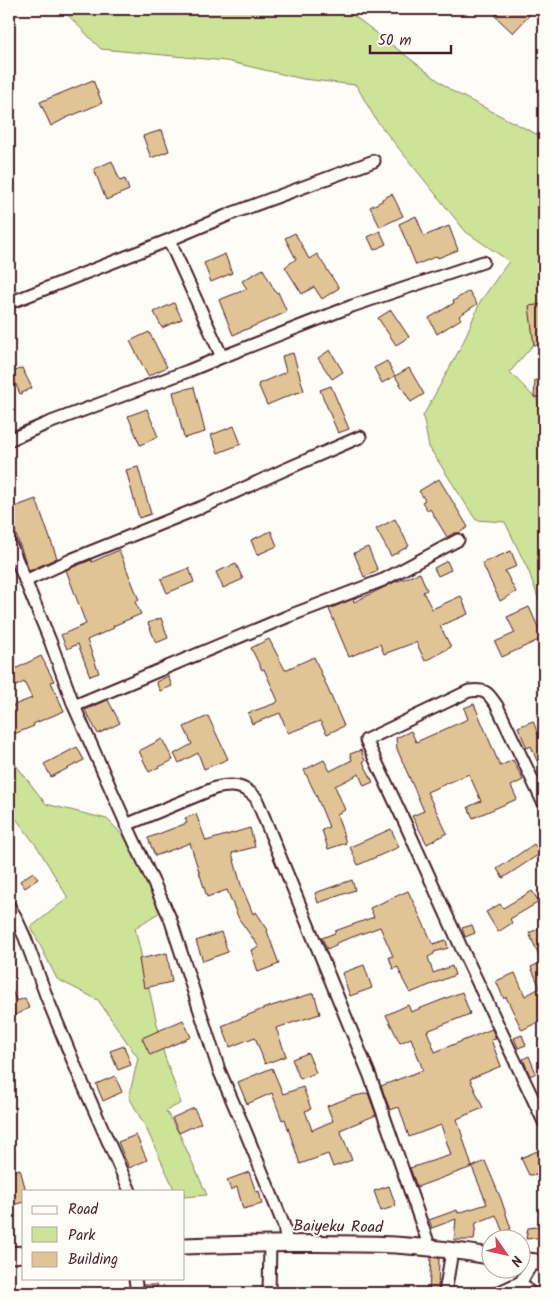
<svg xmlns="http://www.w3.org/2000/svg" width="553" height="1302" viewBox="0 0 553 1302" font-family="Kalam,sans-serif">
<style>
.green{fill:#cce398;stroke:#8b8162}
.building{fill:#e1c495;stroke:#4a1f2b}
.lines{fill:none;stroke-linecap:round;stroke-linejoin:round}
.minor-casing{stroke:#4a1f2b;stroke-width:15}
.secondary-casing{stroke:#4a1f2b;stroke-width:19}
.minor{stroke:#fdfcf7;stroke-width:11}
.secondary{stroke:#fdfcf7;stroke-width:15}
.labels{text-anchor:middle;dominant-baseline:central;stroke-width:4;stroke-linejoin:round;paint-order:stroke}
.street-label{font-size:16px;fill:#4a1f2b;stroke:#fdfcf7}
</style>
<rect width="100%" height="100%" fill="#fdfcf7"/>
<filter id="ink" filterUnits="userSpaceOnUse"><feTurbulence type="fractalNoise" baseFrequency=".02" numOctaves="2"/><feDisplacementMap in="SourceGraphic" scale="10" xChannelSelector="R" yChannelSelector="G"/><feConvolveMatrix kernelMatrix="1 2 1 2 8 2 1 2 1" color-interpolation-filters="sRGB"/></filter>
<g filter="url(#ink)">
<path class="green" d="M62,9H344L361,21L452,91L544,138V332L510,372L534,397L544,407V614L529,572L505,522L476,520L429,447L423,416L462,345L480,302L509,261L466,232L376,120L356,85L303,79L226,61L101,49Z
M9,756L46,804L107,819L148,861L171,905L135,928L164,1054L181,1103L166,1111L179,1133L207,1195L184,1197V1191H175L146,1128L129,1097L138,1058L98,1000L57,979L31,927L68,898L38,848L9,809Z"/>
<path class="building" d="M502,9H535L513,33L495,16Z
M93,80L102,103L66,118L51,126L40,102Z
M162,130L169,151L151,158L143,136Z
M112,161L120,181L125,179L129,190L106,200L94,169Z
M392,194L403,216L380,227L370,207L382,201V199Z
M416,216L424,236L449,226L458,250L438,258L437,256L416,265L399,224Z
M380,231L386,244L374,250L368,237Z
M295,233L309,259L317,254L339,288L322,299L314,287L302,294L285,267L296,259L285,238Z
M225,254L232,273L211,282L204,263Z
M263,269L276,293L278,292L287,312L233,335L219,300L247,289L242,281Z
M469,291L477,304L459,316L461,319L437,334L429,318L454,303L453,301Z
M174,303L182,319L162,328L154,312Z
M544,304V344L534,345L529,306Z
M391,310L409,337L396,345L378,318Z
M149,332L167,367L148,376L130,341Z
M330,350L343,372L332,379L318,358Z
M293,353L304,391L293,394L267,405L258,384L286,372L282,356Z
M387,361L395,376L382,383L374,368Z
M22,368L32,388L20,394L11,373Z
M409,368L424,394L411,402L395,376Z
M535,380L544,381V398L534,397Z
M331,386L349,429L338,433L320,390Z
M194,387L205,432L184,438L173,392Z
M147,409L158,437L140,445L128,416Z
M234,426L241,444L218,453L211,435Z
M138,467L151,514L139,518L126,470Z
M439,479L468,527L459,533H454L447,537L430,509L428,511L422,502L425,500L419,491Z
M36,499L57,558L29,571L9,515V509Z
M395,519L409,546L391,556L376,529Z
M271,531L277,546L257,555L251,540Z
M368,547L378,571L364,577L354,553Z
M119,550L139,600L135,602L141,614L113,626L114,628L87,640L99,673L90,676L78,644L67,649L61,635L86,624L66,570L91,560L92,562Z
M511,551L517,566L505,571L516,592L500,601L482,563Z
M447,561L451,570L438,576L434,568Z
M236,564L243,579L223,588L216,572Z
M189,568L194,582L167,593L161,579Z
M420,573L427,590L423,592L432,609L461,596L468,614L440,626L451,647L425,661L416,642L384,654L380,644L349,657L329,609L353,599L354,602L395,582Z
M529,607L543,638L502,657L495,642L515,633L507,617Z
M161,618L168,638L156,643L148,623Z
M269,639L285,670L314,657L344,726L327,734L320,721L288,733L280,713L252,724L248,713L276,703L278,701L264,669L262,670L251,648Z
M41,656L54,681L51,682L64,711L33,724L34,726L9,736V707L32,698L24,682L16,686L15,684L9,687V672Z
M168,676L172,686L160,691L156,682Z
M108,700L120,723L98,734L85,710Z
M474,704L500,766L513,760L523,780L511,786L517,799L473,818L468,807L481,801L469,774L427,792L447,833L427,844L412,816L424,811L397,749L396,738L411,731L416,742L468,719L464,708Z
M208,716L228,759L204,769L198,753L179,763L174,754L192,744L184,727Z
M533,721L544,750V758L537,761L531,746L527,748L518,727Z
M162,739L173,760L149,772L139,751Z
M77,747L84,760L51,777L44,764Z
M361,750L365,761L363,762L373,782L364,786L359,774L335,786L345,810L337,814L346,843L328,849L322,830L329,827L316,795L304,770L324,760L330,771L352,760L350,754Z
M196,814L206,841L250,828L255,847L232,853L241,885L253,914L256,912L268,930L267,931L279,964L258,972L251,950L259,947L239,919L227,890L207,897L190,843L155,856L148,838L187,823L185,818Z
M391,829L399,847L358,865L350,847Z
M534,844L541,853L503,878L497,869Z
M33,872L38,879L25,888L20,881Z
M352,880L355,890L318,903L315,893Z
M408,891L433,944L446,940L448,948L434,952V954L428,957L433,973L452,966L455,975L410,993L403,980L398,967L393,969L389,957L393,956L380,927L336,943V945L327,949L322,938L335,933V931L374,917L370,908Z
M532,891L539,902L510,919L512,923L498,932L486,912L500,904L503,908Z
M472,925L475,933L465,937L462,928Z
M542,927L544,932V1019L522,1030L506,997L504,999L496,981L515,973L525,996L540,988L531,967L542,962L529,933Z
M221,932L228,952L203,961L196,941Z
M167,953L172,982L144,988L139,959Z
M364,965L372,988L350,996L342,973Z
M9,985L17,1001L25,998L29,1008L9,1018Z
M462,992L470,1014L427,1031L435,1052L492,1029L496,1039L491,1040L501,1066L470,1079L483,1108L457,1119L472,1167L417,1187L410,1168L451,1155L441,1125L409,1137L399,1107L390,1110L381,1086L423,1070L411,1038L400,1043L386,1015L408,1005L411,1012Z
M314,993L320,1014L276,1028L286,1056L265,1064L255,1037L230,1047L222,1026L265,1008Z
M183,1020L191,1037L150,1055L142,1038Z
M522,1035L526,1045L518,1048L514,1038Z
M124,1046L131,1065L118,1070L110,1051Z
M308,1053L316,1073L300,1079L292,1059Z
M529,1056L536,1073L530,1076L523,1059Z
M272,1068L283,1094L303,1087L311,1109L305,1111L312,1130L333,1121L327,1106L351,1097L368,1093L376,1115L340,1130L352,1160L333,1167L328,1154L300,1164L285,1119L282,1120L272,1093L247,1104L238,1082Z
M115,1076L122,1092L103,1101L96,1084Z
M194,1108L201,1123L179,1133L172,1118Z
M136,1135L147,1160L129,1168L118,1142Z
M542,1149L544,1154V1174L529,1175L521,1158Z
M485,1161L501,1199L511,1229L503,1232L496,1215L476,1223L474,1240H454L456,1219L432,1228L429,1220L457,1210L458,1213L487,1204L472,1167Z
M20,1169L26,1191H24V1202L9,1206V1172Z
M249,1172L256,1192L259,1191L262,1204L243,1209L237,1187L231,1190L227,1180Z
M389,1186L396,1206L381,1211L374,1191Z
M544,1226V1237L526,1239L528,1228Z
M431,1257L439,1258L438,1293H429Z
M143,1285H157L156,1293H144Z"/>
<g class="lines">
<defs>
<path id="minor" d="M169,240L222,357
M9,303L169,240L233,213L374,161
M9,440L46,424L188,371L222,357L352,306L483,262
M9,541L51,643L74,706L129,830L170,918L219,1070L242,1123L278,1211L284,1226L287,1244
M25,581L73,559L207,505L284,470L360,437
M74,706L289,616L383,580L458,540
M544,804L497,706C488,693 487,689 469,691L366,740L405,823L461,947L544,1122
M126,825L215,788C232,784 244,785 256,798L370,1076L430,1248
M9,906L15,916L25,938L47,998L78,1073L130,1191
M135,1278L137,1293
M521,1282L530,1293
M269,1293L270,1244
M445,1293L452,1251
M497,1293L521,1282L533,1261"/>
<path id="secondary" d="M184,1246C254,1244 325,1242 395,1245C427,1247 459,1251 490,1256
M9,1255L24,1254
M520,1260L544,1263"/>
</defs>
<use href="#minor" class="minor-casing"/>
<use href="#secondary" class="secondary-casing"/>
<use href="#minor" class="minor"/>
<use href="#secondary" class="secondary"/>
</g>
</g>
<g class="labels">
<g class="street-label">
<text transform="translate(338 1227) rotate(1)">Baiyeku Road</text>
</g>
</g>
<rect width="553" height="1302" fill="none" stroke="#fdfcf7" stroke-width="30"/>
<rect x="15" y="15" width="523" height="1272" fill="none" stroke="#4a1f2b" stroke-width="2" filter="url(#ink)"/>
<rect x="22" y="1190" width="162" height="90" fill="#fdfcf7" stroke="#b5a4a5"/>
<rect x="32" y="1206" width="25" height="8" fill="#fdfcf7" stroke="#b5a4a5"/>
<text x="68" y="1214" font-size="15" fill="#4a1f2b">Road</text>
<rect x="32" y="1227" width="25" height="15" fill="#cce398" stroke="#b5a4a5"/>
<text x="68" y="1240" font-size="15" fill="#4a1f2b">Park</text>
<rect x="32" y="1252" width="25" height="15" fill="#e1c495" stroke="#b5a4a5"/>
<text x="68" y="1264" font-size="15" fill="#4a1f2b">Building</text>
<g transform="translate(506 1254) rotate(124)"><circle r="24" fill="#fdfcf7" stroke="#b5a4a5"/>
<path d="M0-4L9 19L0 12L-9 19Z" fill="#d1495b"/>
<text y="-8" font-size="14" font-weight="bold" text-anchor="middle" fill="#4a1f2b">N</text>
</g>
<path d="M370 45v8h81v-8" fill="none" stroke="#4a1f2b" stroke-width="2.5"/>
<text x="378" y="45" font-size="15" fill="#4a1f2b" stroke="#fdfcf7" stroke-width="4" paint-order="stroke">50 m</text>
</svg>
